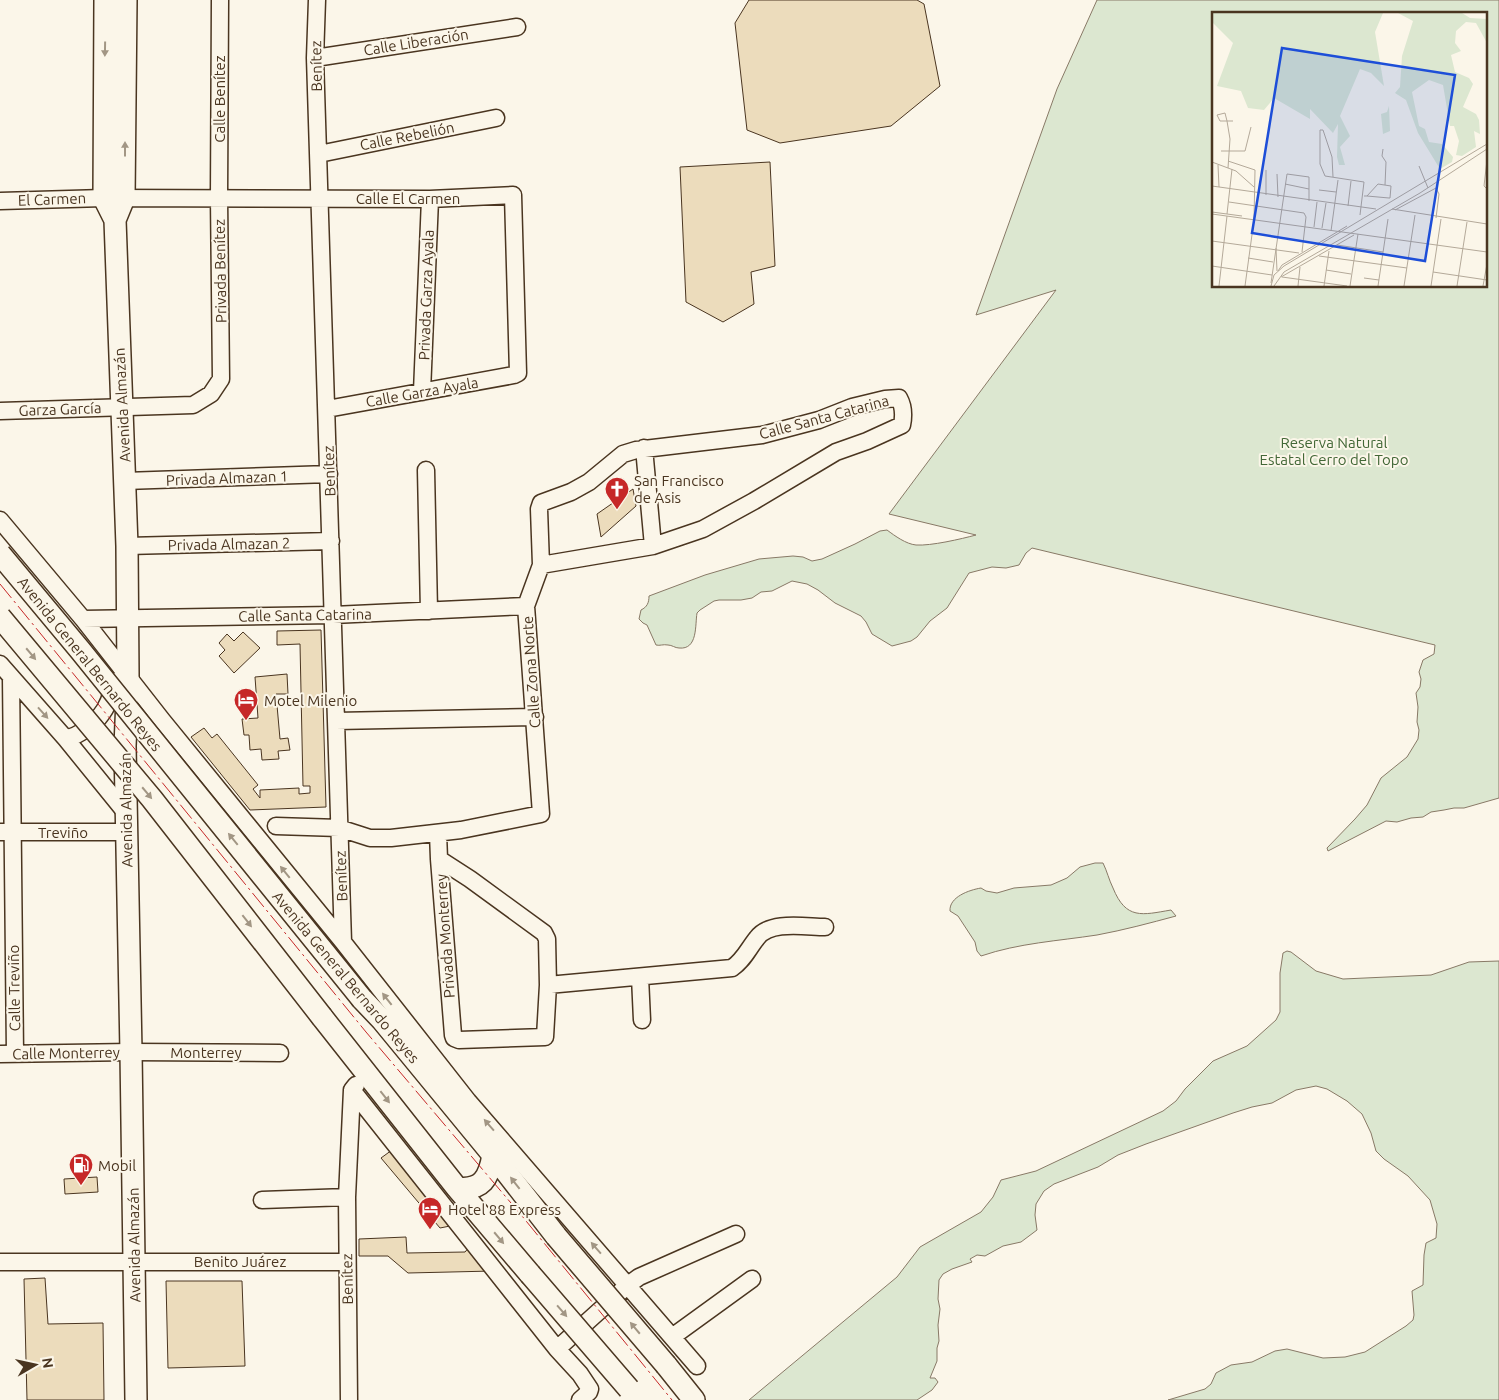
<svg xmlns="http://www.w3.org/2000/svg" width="1499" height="1400" viewBox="0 0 1499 1400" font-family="Ubuntu,sans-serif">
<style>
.green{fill:#dce7d0;stroke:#887966;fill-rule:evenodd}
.building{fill:#ecdcbc;stroke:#4a3520}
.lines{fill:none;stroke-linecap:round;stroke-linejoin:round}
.minor-casing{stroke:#4a3520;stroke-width:19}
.major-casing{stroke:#4a3520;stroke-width:24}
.minor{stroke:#fbf6e9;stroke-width:16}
.major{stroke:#fbf6e9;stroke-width:21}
.major-bridge-casing{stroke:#4a3520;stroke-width:24;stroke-linecap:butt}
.major-bridge{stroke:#fbf6e9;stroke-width:21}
.power{stroke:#c62828;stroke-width:1;stroke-dasharray:18 4 2.5 4;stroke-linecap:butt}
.oneway{fill:#a29684}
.labels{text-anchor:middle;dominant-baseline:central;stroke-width:4;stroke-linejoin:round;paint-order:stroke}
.street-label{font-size:15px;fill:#4a3520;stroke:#fbf6e9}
.park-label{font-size:15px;fill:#436837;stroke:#fbf6e9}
.poi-label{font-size:15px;fill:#4a3520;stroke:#fbf6e9;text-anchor:start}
.inset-road{fill:none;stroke:#b4a999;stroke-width:1}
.view{fill:#1d4ed8;fill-opacity:0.15;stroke:#1d4ed8;stroke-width:2.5}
.inset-edge{fill:none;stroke:#4a3520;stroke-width:2.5}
</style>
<rect width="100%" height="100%" fill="#fbf6e9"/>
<path class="green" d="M1097,0H1499V798L1464,808H1454L1444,810L1431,812L1423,817L1411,818L1397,822L1386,821L1328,851L1327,848L1355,819L1367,805L1381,778L1407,757L1418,739L1419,730L1417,722L1418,707L1416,693L1420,687L1421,679L1419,672L1423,660L1434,654L1435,645L1032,548L1026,553L1019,565L1006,568L992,567L969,573L947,608L930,621L917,637L911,641L892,646L872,634L866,622L861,616L835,603L818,590L807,584L792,581L772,591L761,592L752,598L741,600H719L714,601L700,610L697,613C695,625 698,650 679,648C675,648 672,645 668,645C663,644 660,646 656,645L647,625L643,623L639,619L641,610C647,607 649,603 649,596L705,575L759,559L793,556L803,557L812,561L822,559L855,544L880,531L887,530C895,536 906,544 916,545C931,546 961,539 976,535L889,514L1056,290L976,315L1057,89ZM1213,14H1485V286H1213Z
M1095,863H1103C1107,871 1109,880 1113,888C1126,920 1142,915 1171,910L1176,916C1150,923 1124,930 1097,935C1058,941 1019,943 981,956L977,951L975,942L958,916L950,911C949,897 969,890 981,888L986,891L997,893L1014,888L1051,885L1067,878L1080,867Z
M1287,951L1291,952L1316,971L1343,979L1431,975L1469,962L1499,961V1400H1168L1205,1389L1211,1384L1216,1373L1231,1365L1252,1362L1275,1351L1287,1349L1323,1358L1345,1357L1365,1352L1406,1326L1413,1320L1414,1315L1412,1291L1423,1285L1424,1255L1426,1243L1436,1238L1437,1224L1430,1200L1408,1176L1384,1159L1376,1151L1371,1133L1362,1114L1347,1101L1327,1089L1316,1086L1296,1090L1272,1103L1252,1107L1233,1113L1146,1144L1118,1155L1098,1167L1054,1184L1044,1191L1036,1204L1035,1215L1037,1230L1021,1242L1003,1246L985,1256L977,1255L970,1259L972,1262L952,1269L943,1274L939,1280L938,1299L940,1309L938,1325L939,1341L937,1348V1361L930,1378H935L938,1382L932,1390L917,1400H749L897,1277L920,1247L981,1212L993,1197L1001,1180L1036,1171L1163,1111L1176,1101L1185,1089L1213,1061L1247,1046L1276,1020L1280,1012V973L1283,953Z"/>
<path class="building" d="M749,0H917L924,4L940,86L891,126L780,143L747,130L735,23Z
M770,162L775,266L751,272L754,304L723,322L686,302L680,167Z
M633,489L636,506L601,537L597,514Z
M321,630L326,807L250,810L191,737L204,728L212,738L217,734L258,785L253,789L260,798V790L299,788V794L310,793V786H303L300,644L277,645V631Z
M243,632L260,648L234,673L219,656L225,650L219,643L227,634L234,641Z
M287,674L288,694H276L280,739L288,738L290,750L278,751L279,759L262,760L261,749L250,750L249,735H244L242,719L258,718L255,677Z
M392,1150L455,1225L440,1228L381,1158Z
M97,1177L98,1192L65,1194L64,1179Z
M406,1237L407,1253L465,1252L471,1245L493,1271L408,1273L388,1256H359V1239Z
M45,1278L48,1324L103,1323L104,1400H27L24,1279Z
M166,1281H242L245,1366L168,1368Z"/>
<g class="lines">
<defs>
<path id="minor" d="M317,0L315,58L343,942
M315,58L517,27
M319,154L496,118
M0,201L104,198L430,199L513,195L518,373L514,375L327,409
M422,392L430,199
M0,411L193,405L211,394L221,379L219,198L220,0
M644,448L653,546
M426,470L429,611
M125,481L329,474
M0,520L83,619L162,720L343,942L468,1101L697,1366
M127,546L331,541
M83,619L333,615L526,606
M0,664L66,739L126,813
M11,677L15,1054
M336,721L535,717
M66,739C92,731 112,709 113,681
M276,826L339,828L370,838H391L461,830L541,814L526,606L541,565L539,509L541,503L571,492L589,482L623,454L636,450L762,435L819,420L852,407L885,399L899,398C904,407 904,415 902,425L867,441L836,452L754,501L703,529L653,546L541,565
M0,832H127
M438,833L439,859L453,1035L454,1038L459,1040L545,1037L548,985L547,939L544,933L470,879L439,859
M640,977L642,1020
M548,985L732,968C744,960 748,949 757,938C770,920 806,927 825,927
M0,1054L131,1052L280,1053
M352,1090L557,1349L580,1374L590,1389L589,1392L580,1400
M262,1200L347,1197
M0,1262H347
M672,1337L752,1279
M557,1349L628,1285L639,1277L736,1234
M349,1400L347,1197L352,1090L356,1085"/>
<path id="major" d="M105,0L104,198L115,220L127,546L128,676L125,746L131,1052L136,1400
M115,220L124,198L126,0
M362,999L382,1020L493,1155L556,1236
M322,1017L457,1188L530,1274
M457,1188C482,1191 489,1178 493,1155
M666,1365L694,1400"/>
</defs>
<use href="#minor" class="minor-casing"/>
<use href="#major" class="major-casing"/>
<use href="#minor" class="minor"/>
<use href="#major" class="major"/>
<defs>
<path id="major-bridge" d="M0,554L80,650L362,999
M0,617L152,799L322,1017
M556,1236L666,1365
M530,1274L629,1389"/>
</defs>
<use href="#major-bridge" class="major-bridge-casing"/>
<use href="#major-bridge" class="major-bridge"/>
<path class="power" d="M0,584L366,1032L522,1216L672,1400"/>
</g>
<defs><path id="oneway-solid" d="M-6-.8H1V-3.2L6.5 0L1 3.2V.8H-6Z" transform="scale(1.25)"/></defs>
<g class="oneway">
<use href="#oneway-solid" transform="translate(105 49) rotate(91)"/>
<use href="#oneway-solid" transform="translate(125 149) rotate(-90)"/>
<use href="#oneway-solid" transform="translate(31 654) rotate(50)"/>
<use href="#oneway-solid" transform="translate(43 713) rotate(48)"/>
<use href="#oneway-solid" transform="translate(147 793) rotate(50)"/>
<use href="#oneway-solid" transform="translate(233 839) rotate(-129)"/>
<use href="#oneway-solid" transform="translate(285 872) rotate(-129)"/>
<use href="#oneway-solid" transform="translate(247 921) rotate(52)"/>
<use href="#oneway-solid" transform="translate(387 999) rotate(-128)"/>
<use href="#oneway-solid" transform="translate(385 1097) rotate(52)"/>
<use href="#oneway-solid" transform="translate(489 1125) rotate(-131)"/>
<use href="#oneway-solid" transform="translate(515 1183) rotate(-128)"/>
<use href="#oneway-solid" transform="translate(499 1238) rotate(50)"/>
<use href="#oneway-solid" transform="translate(596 1248) rotate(-131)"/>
<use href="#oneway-solid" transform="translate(562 1311) rotate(49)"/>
<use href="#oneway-solid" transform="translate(635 1328) rotate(-130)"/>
</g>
<defs>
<symbol id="church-pin" viewBox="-11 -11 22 30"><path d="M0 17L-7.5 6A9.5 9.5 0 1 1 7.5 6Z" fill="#c62828" stroke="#fbf6e9"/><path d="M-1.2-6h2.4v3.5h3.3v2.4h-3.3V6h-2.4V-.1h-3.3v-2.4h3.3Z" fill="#fff"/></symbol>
<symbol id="hotel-pin" viewBox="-11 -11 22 30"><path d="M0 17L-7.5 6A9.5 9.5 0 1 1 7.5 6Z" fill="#c62828" stroke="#fbf6e9"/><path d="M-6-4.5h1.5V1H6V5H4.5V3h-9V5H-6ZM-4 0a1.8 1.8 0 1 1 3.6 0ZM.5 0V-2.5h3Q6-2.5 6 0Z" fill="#fff"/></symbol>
<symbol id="fuel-pin" viewBox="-11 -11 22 30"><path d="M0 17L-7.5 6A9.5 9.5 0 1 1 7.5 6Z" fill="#c62828" stroke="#fbf6e9"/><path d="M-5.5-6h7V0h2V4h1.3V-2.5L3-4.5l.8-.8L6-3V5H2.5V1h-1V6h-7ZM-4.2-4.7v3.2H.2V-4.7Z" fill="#fff"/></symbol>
</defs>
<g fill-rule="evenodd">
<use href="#church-pin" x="603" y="475" width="28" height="38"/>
<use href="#hotel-pin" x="232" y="686" width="28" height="38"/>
<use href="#fuel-pin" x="67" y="1151" width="28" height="38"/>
<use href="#hotel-pin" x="416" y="1195" width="28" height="38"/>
</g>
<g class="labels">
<g class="street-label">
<text transform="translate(416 42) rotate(-9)">Calle Liberación</text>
<text transform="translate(316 66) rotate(-91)">Benítez</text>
<text transform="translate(219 99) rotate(-90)">Calle Benítez</text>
<text transform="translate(407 136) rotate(-11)">Calle Rebelión</text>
<text x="408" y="198">Calle El Carmen</text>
<text transform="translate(52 199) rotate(-2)">El Carmen</text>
<text transform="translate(220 271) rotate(-91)">Privada Benítez</text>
<text transform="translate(426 295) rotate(-88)">Privada Garza Ayala</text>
<text transform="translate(422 392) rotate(-10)">Calle Garza Ayala</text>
<text transform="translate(122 405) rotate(-93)">Avenida Almazán</text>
<text transform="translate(60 409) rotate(-2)">Garza García</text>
<text transform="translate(824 417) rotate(-15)">Calle Santa Catarina</text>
<text transform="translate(329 471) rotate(-92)">Benítez</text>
<text transform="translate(227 478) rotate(-2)">Privada Almazan 1</text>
<text transform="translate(229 544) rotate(-1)">Privada Almazan 2</text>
<text transform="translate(305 615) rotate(-1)">Calle Santa Catarina</text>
<text transform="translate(90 664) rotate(51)">Avenida General Bernardo Reyes</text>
<text transform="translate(531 672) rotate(-94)">Calle Zona Norte</text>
<text transform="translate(126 810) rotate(-91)">Avenida Almazán</text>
<text x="63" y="832">Treviño</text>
<text transform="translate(341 876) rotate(-92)">Benítez</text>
<text transform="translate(445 936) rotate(-94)">Privada Monterrey</text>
<text transform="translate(346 977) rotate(50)">Avenida General Bernardo Reyes</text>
<text transform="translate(14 988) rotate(-91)">Calle Treviño</text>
<text x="206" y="1052">Monterrey</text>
<text transform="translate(66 1053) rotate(-1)">Calle Monterrey</text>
<text transform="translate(134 1245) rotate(-91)">Avenida Almazán</text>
<text x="240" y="1261">Benito Juárez</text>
<text transform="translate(347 1279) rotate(-91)">Benítez</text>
</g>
<g class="park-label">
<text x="1334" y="442">Reserva Natural<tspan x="1334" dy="17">Estatal Cerro del Topo</tspan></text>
</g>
<g class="poi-label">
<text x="634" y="480">San Francisco<tspan x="634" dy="17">de Asis</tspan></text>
<text x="264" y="700">Motel Milenio</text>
<text x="98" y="1165">Mobil</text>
<text x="448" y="1209">Hotel 88 Express</text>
</g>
</g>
<g transform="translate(1212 12)">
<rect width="275" height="275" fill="#fbf6e9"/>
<path d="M0,1H171L163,20L172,74L159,61L148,57L128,104L138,124L128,135L133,153H127L125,145L126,112L121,121L98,97V107L62,86L52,98L36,96L29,79L5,74L21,31L0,10ZM186,1H250L258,6L275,7V31L264,11L254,10L244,19L243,31L249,39L239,43L243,60L257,66L261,72L251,95L264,102L267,108L268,122L262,119L264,135L250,144L244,143L247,129L242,114H238L231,73L217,68L200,80L207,114L213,117L217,130L230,132L241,145L240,150L228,157L206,121L194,88L183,81L188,75L190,44L201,9ZM177,94L178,119L171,122L169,102L175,100Z" fill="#dce7d0"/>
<path class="inset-road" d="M171,137L170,144L174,150L173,173M9,139H33L39,115M275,148L272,174L275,177M16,149L43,158L42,208L33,274M0,150L24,159L42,175M6,153L7,175M207,154L216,176M16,156L18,127L15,109L13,101L5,103L8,109H21M65,162L66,185M121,165L120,145L111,118H108V152L113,164L152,170L148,203M73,172L97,177M0,174L164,197M107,178L124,180M54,183V158M152,184H155L177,186H178L179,174L166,172L155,184M17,190L92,201L94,205L90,240M136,194L139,169M180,197L275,212M183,198L224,176L227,182L224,206M0,200L30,204M0,202L275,240M15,202L20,157M102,215L105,190M110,216L114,191M119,219L126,168M0,229L87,241M125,233L171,240M64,236L65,259M107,244L195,256M36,246L61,250M0,254L60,263M114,258L139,262M66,259L70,253L135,214M221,260L275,268M69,265L142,223M70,265L135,274M152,266L167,268M59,271L75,162L97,165V189M7,274L15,204M59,274L62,263L72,254L275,132M62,274L72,260L208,181L275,137M86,274L88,255M112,274L117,239M138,274L146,222M166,274L176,207M192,274L203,203M219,274L229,207M245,274L255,210M271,274L275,252"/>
<path class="view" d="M70,36L243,63L213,249L40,221Z"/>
<rect width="275" height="275" class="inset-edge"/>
</g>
<g transform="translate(35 1365) rotate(81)" stroke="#fbf6e9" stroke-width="4" paint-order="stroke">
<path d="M0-4L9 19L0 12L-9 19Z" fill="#4a3520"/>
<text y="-8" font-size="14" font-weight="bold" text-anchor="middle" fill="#4a3520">N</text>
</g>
</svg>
